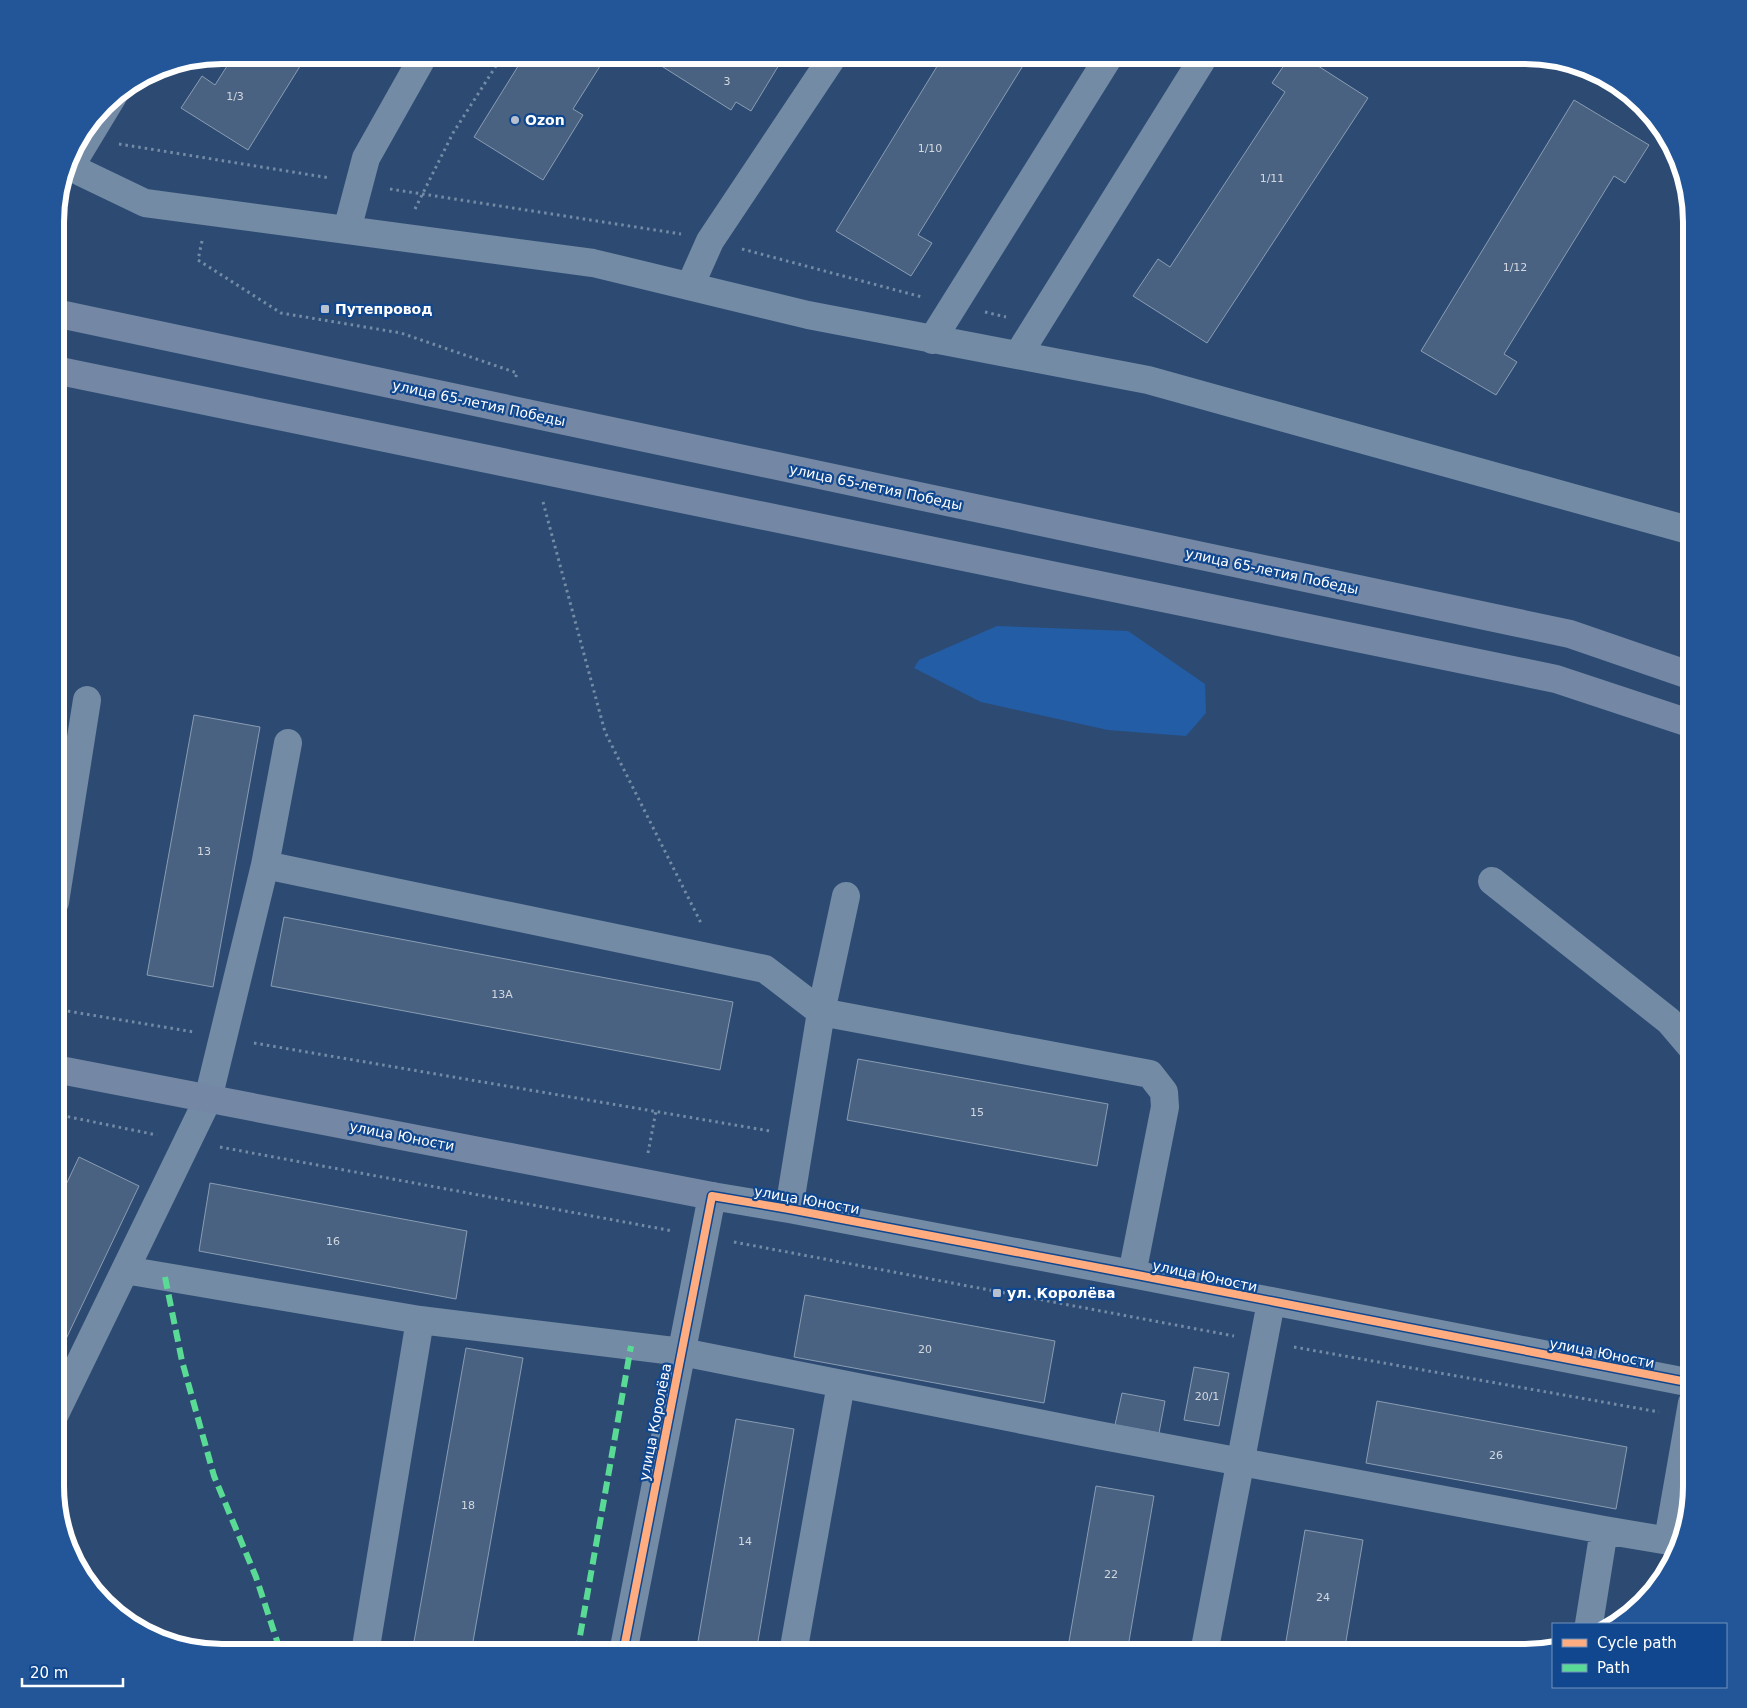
<svg xmlns="http://www.w3.org/2000/svg" width="1747" height="1708" viewBox="0 0 1747 1708" font-family="'DejaVu Sans',sans-serif">
<style>
.green{fill:#235da6}
.building{fill:#4a6281;stroke:#899cb3}
.lines{fill:none;stroke-linecap:round;stroke-linejoin:round}
.path{stroke:#748ba6;stroke-width:3;stroke-dasharray:2.5 4;stroke-linecap:butt}
.minor{stroke:#748ba6;stroke-width:28}
.major{stroke:#7488a5;stroke-width:28}
.quiet{stroke:#5adb95;stroke-width:6;stroke-dasharray:12 6;stroke-linecap:butt}
.cycleway-casing{stroke:#10478f;stroke-width:11}
.cycleway{stroke:#ffac80;stroke-width:8}
.poi-dot{fill:#b6c0ce;stroke:#10478f;stroke-width:2}
.labels{text-anchor:middle;dominant-baseline:central;stroke-width:4.5;stroke-linejoin:round;paint-order:stroke}
.number-label{font-size:11px;fill:#d2d8e0}
.poi-label{font-size:14px;font-weight:bold;fill:#fff;stroke:#10478f;text-anchor:start}
.street-label{font-size:14px;fill:#fff;stroke:#10478f}
.rim{fill:none;stroke:#fff;stroke-width:6}
</style>
<rect width="100%" height="100%" fill="#2d4b72"/>
<path class="green" d="M997,626L1128,631L1205,684L1206,713L1186,736L1108,730L981,702L914,668L919,660Z"/>
<path class="building" d="M234,55H307L248,150L181,108L202,76L215,85Z
M525,55H607L573,109L583,115L543,180L474,137Z
M656,55H785L751,111L736,102L731,110L652,60Z
M944,55H1046L1040,64L1029,56L918,235L932,243L911,276L836,231Z
M1291,55H1301L1368,98L1207,343L1133,296L1158,259L1170,267L1285,92L1272,83Z
M1574,100L1649,145L1625,183L1614,176L1504,354L1517,362L1496,395L1421,351Z
M194,715L260,727L213,987L147,975Z
M284,917L733,1002L720,1070L271,986Z
M858,1059L1108,1104L1097,1166L847,1120Z
M79,1157L139,1186L55,1362V1208Z
M210,1183L467,1231L456,1299L199,1251Z
M805,1295L1055,1341L1044,1403L794,1357Z
M466,1348L523,1358L471,1653H412Z
M1194,1367L1229,1373L1219,1426L1184,1420Z
M1122,1393L1165,1401L1159,1433L1115,1425Z
M1377,1401L1627,1447L1616,1509L1366,1463Z
M736,1419L794,1429L756,1653H696Z
M1096,1486L1154,1496L1127,1653H1067Z
M1305,1530L1363,1540L1344,1653H1284Z"/>
<g class="lines">
<path class="path" d="M119,144L330,178
M1674,149L1680,187L1686,191
M1684,181L1680,187L1688,213
M390,189L681,234
M415,209L453,133L503,55
M202,241L198,260L281,313L401,333L517,373L515,379
M742,249L922,297
M985,312L1006,317
M543,502L605,732L701,923
M55,1009L194,1032
M254,1043L770,1131
M55,1114L157,1135
M220,1147L673,1231
M648,1153L656,1111
M734,1242L1234,1336
M1294,1347L1659,1412"/>
<path class="minor" d="M113,96L70,167L145,203L593,263L808,315L1148,380L1692,531
M347,230L366,158L424,55
M690,286L710,241L834,55
M932,340L1110,55
M1018,355L1205,55
M265,865L288,743
M1492,881L1669,1021L1692,1048
M55,902L87,700
M789,1209L821,1012L846,896
M125,1270L420,1320L365,1653
M420,1320L682,1352L1098,1435L1604,1530L1681,1543
M55,1414L208,1099L265,865L765,969L821,1012L1150,1074L1164,1092L1165,1107L1132,1274
M1668,1540L1692,1403
M1589,1624L1604,1530
M623,1653L712,1196L789,1209L1132,1274L1692,1383
M793,1653L841,1384
M1204,1653L1271,1302"/>
<path class="major" d="M55,313L1570,634L1692,676
M55,370L1556,679L1692,724
M55,1069L712,1196"/>
<path class="quiet" d="M165,1277L182,1361L214,1476L256,1577L281,1653
M577,1653L631,1346"/>
<defs>
<path id="cycleway" d="M623,1653L712,1196L789,1209L1132,1274L1692,1383"/>
</defs>
<use href="#cycleway" class="cycleway-casing"/>
<use href="#cycleway" class="cycleway"/>
</g>
<g class="poi-dot">
<circle cx="515" cy="120" r="5"/>
<rect x="320" y="304" width="10" height="10" rx="2.5"/>
<rect x="992" y="1288" width="10" height="10" rx="2.5"/>
</g>
<g class="labels">
<g class="number-label">
<text x="727" y="81">3</text>
<text x="235" y="96">1/3</text>
<text x="930" y="148">1/10</text>
<text x="1272" y="178">1/11</text>
<text x="1515" y="267">1/12</text>
<text x="204" y="851">13</text>
<text x="502" y="994">13А</text>
<text x="977" y="1112">15</text>
<text x="333" y="1241">16</text>
<text x="925" y="1349">20</text>
<text x="1207" y="1396">20/1</text>
<text x="1496" y="1455">26</text>
<text x="468" y="1505">18</text>
<text x="745" y="1541">14</text>
<text x="1111" y="1574">22</text>
<text x="1323" y="1597">24</text>
</g>
<g class="poi-label">
<text x="525" y="120">Ozon</text>
<text x="335" y="309">Путепровод</text>
<text x="1007" y="1293">ул. Королёва</text>
</g>
<g class="street-label">
<text transform="translate(479 403) rotate(12)">улица 65-летия Победы</text>
<text transform="translate(876 487) rotate(12)">улица 65-летия Победы</text>
<text transform="translate(1272 571) rotate(12)">улица 65-летия Победы</text>
<text transform="translate(402 1136) rotate(11)">улица Юности</text>
<text transform="translate(807 1200) rotate(10)">улица Юности</text>
<text transform="translate(1205 1276) rotate(12)">улица Юности</text>
<text transform="translate(1602 1353) rotate(11)">улица Юности</text>
<text transform="translate(655 1422) rotate(-79)">улица Королёва</text>
</g>
</g>
<path d="M0 0H1747V1708H0ZM222 64H1525A158 158 0 0 1 1683 222V1486A158 158 0 0 1 1525 1644H222A158 158 0 0 1 64 1486V222A158 158 0 0 1 222 64Z" fill="#235698" fill-rule="evenodd"/>
<path class="rim" d="M222 64H1525A158 158 0 0 1 1683 222V1486A158 158 0 0 1 1525 1644H222A158 158 0 0 1 64 1486V222A158 158 0 0 1 222 64Z"/>
<rect x="1552" y="1623" width="175" height="65" fill="#10478f" stroke="#7091bc"/>
<rect x="1562" y="1639" width="25" height="8" fill="#ffac80" stroke="#7091bc"/>
<text x="1597" y="1648" font-size="15" fill="#ffffff">Cycle path</text>
<rect x="1562" y="1664" width="25" height="8" fill="#5adb95" stroke="#7091bc"/>
<text x="1597" y="1673" font-size="15" fill="#ffffff">Path</text>
<path d="M22 1678v8h101v-8" fill="none" stroke="#ffffff" stroke-width="2.5"/>
<text x="30" y="1678" font-size="15" fill="#ffffff" stroke="#10478f" stroke-width="4" paint-order="stroke">20 m</text>
</svg>
